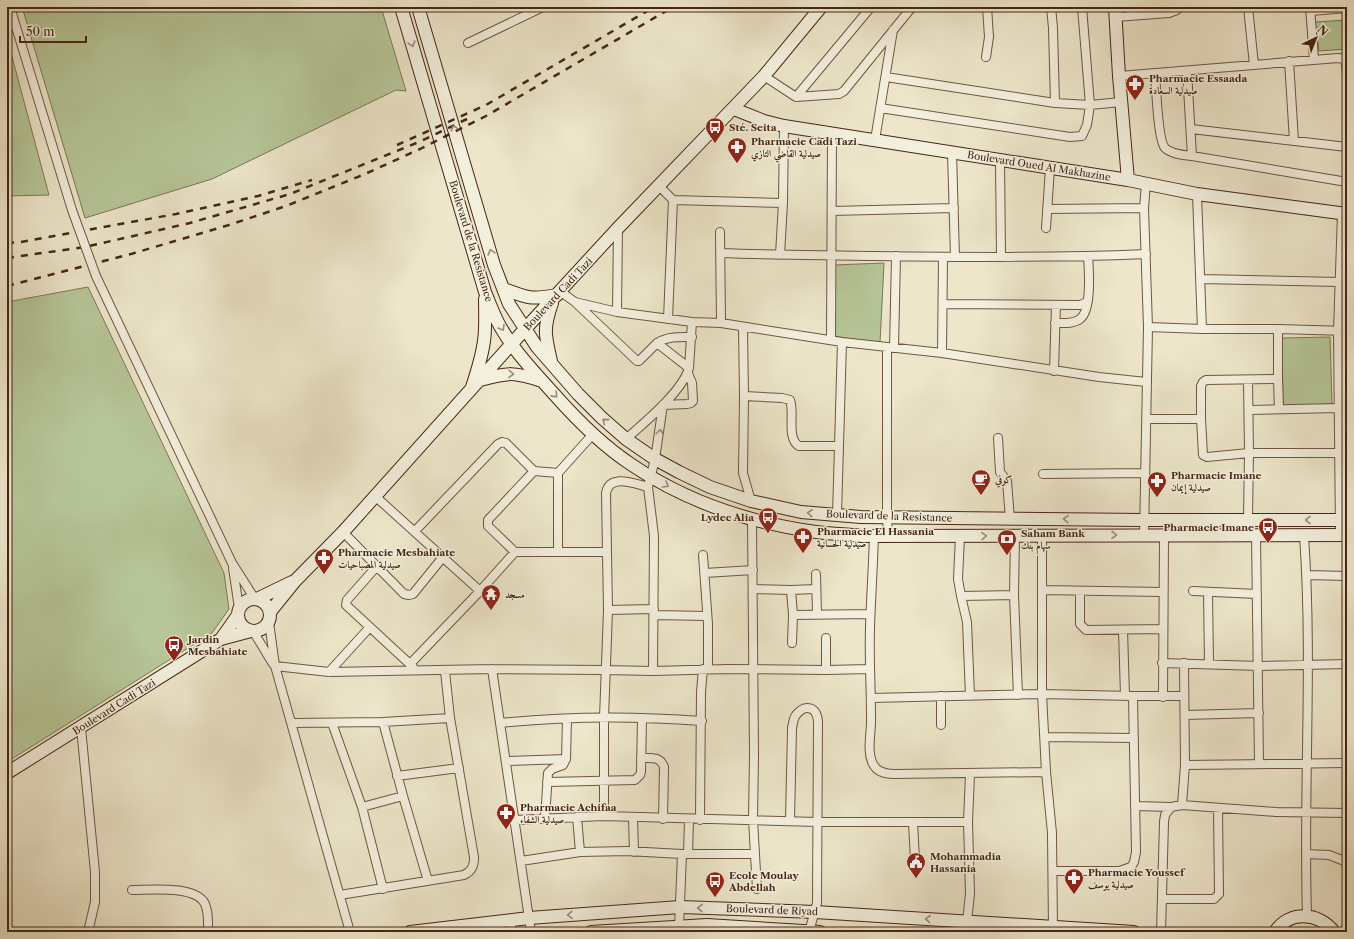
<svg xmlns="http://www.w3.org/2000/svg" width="1354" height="939" viewBox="0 0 1354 939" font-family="'Libre Caslon Text',Amiri,serif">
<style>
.green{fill:#b6c698;stroke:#7e7656}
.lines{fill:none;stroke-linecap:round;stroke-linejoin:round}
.street-casing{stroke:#6f5642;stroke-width:10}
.secondary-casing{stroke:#452615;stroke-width:14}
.street{stroke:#f3efdd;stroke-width:8}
.secondary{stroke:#f3efdd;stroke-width:12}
.rail{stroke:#452615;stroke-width:2.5;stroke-dasharray:7 7;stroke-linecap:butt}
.street-bridge-casing{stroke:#6f5642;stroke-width:10;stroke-linecap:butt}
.street-bridge{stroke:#f3efdd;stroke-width:8}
.oneway{stroke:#9c8a79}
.labels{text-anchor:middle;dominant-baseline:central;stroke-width:3;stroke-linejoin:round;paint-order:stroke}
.poi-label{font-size:10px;font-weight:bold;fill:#452615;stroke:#f3efdd;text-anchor:start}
.street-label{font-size:10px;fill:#452615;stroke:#f3efdd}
</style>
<rect width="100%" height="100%" fill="#ede6ca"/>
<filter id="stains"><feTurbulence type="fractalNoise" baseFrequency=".005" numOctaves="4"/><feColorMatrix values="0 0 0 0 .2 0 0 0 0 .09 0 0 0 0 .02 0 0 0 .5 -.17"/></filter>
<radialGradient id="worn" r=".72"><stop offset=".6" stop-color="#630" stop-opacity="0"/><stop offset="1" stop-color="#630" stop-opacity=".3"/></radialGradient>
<path class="green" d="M22,7H381L406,91L396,90L212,179L85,218Z
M1347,20V49L1319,51L1315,22Z
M7,38L49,195L7,196Z
M884,263L880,343L832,336L834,265Z
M88,287L224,573L229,609L212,633L7,762V302Z
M1330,337L1332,404L1283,406L1282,338Z"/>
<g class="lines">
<defs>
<path id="street" d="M10,7L72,210
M1051,7L1053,28L1055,103
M1248,7L1254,65
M1310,7L1314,59
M1311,11L1347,8
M1116,17L1169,13L1177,10L1178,7
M468,43L543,7
M986,57L989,37L987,7
M1289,61L1294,141
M1187,71L1192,156
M1155,73C1156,86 1158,141 1165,148C1171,154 1184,155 1192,156L1347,182
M764,76L796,97L839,94L844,91L912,7
M1119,76L1338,58L1344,59L1346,64L1347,75
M886,77L1055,103L1090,105L1121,102
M796,97L871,7
M880,108L1070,137L1082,136L1087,125L1090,105L1082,7
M1191,129L1347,147
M875,140L893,30
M952,152L955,257
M1000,160L1001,256
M659,186L673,200L668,319
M1197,194L1202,329
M673,200L783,203
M1047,209L1144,208
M832,211L954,208
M1046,228L1050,168
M720,232L721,323
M721,253C772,255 822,255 873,256C964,257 1055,258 1146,254
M780,255L783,203L784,126
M96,276L232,563L255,599
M1201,279L1340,282
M561,292L575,302L617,312L692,322L721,323L842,342L942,353L1099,377L1146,382
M576,303L637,361H639L657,343L689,368
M943,304L1080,305L1087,302
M617,312L618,228
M1055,323C1063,323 1074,324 1080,319C1092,310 1089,271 1088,256
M743,327L744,396L743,473L751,501
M1148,327L1202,329H1278L1347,331
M1278,329V379L1279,409
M831,340L832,134
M657,343C668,336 679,337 692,337
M887,347V517L888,536
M894,348L896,256
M942,353L943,257
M1054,371L1056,305
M1278,379L1206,380L1203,382L1201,386V419L1203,455L1207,457L1249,453H1340
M744,396L782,398L790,400C795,413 786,438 799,446H838
M663,405L687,404L691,403L693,401L692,383L688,373
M1249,410L1340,408
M1147,419H1201
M998,438L1000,472L1007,481L1010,519
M626,439C645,422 682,392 689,368L692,322
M534,471L488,520V526L515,552H607
M1043,474L1144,473
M375,496L480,591
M837,515L842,342
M752,519L754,756L753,820L757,889
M1248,520L1249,453L1248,380
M415,531L498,444L502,442L506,443L534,471L558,473
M343,532L404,594L409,595L413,594L443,557
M1015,535L1014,595L1018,695
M1042,535V694L1046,772L1052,833L1053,931
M1340,535L1338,332L1342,213
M874,536C873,567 871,597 870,628C869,657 871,687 871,716C872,731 866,751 873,764C877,772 886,774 894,774L1046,772
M960,536L958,579L961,596L967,622L970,696
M1144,536L1148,327L1144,208L1146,183
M1256,536L1259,764
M1304,536C1313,662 1303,789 1307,916
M558,552V473L593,434
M703,555L708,624V669
M377,566L347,600L346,605L413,667
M233,568L239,608
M705,573L753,570
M816,574L817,614
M1307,575L1347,576
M753,589L791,590L816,589
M791,590L793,615L792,643
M1042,590L1163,592
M1080,591V624L1086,630L1163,629
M1193,591L1257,594
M1208,592L1209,664
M961,596L1014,595
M608,610L654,609
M654,615L707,616
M793,615L870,614
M269,622L275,666L350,932
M1123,630L1125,696
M253,631L273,664
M1162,663L1259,666L1347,664
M410,664L480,591L515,552
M275,666L329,672L492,669L605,670L653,671L728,669L826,670L870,669
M492,669L531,932
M826,670V638
M653,671L654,536L648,487L655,459L663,405
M329,672L370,627
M1163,697L1164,536
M871,698L1042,694L1133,696H1184
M1185,715L1259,713
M383,722L403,796L428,881
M291,723L383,722L450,718
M332,723L362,807L383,889
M500,723C567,716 635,716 702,721
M941,725V696
M81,728L95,872V902L88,932
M1045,737L1134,738
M641,758C651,758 660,756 664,767L663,819
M506,761L566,759
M1185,765L1347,763
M397,776L459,768
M547,782L635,780L640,775L641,772L642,718
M1182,805L1185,765L1184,663
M1135,806L1171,807
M362,807L403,796
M604,816V718L608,610L606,493C610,473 635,484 648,487
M577,817L580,852
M633,817L634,852
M545,818L548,773L552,769L563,765L566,759L567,719
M515,820L604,816L818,822H968
M700,820L701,692L703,669
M790,821L792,728C793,724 793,719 796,715C805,704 817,706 818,722L817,903L809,932
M913,822L915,860
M688,854L689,819
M1306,854L1329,855L1347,862
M521,861L580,852L627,851L682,854H755
M1053,871H1119L1131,867L1134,862L1136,852L1133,696
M132,890C150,890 196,885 205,904C209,913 208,923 208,932
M340,895L464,875C472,871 474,866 474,857L450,718L445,671
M1162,899H1214L1219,894L1218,808
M510,920L512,932
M967,922L970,893L968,822L970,774
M679,927L682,854
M1161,932L1164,822L1165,815L1171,807L1182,805L1276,812L1347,813"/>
<path id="secondary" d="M401,7L485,292C490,304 494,316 501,328C515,352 535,373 554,394C577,420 603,446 632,465C687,502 751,523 816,532C831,534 847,534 862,536L1347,535
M418,7L494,265L509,304L537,347L578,394L602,418L626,439L655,459L679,472L710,487L751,501L801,512L861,517L1144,520H1347
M1115,7L1119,76L1128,180
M734,109L764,121L784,126L1128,180L1197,194L1347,214
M504,289C527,298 532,300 557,295
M551,361C545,335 543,329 552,303
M480,380C508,372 514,372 542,381
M472,387C477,372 482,356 484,341C486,327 485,313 485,299
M238 615a16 16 0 1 1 32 0a16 16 0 1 1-32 0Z
M257,599L292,582
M270,612L295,581L343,532L525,329L618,228L764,76L821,7
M221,639L238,615
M7,773L221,639L251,631
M410,932L529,918L680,907L815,912L1134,932
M591,932L707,925L820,932
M1275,932C1289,910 1319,912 1334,932"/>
</defs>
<use href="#street" class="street-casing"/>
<use href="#secondary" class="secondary-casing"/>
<use href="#street" class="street"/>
<use href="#secondary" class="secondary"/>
<path class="rail" d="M397,145L486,105L654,7
M7,243L21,242L176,214L258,196L312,180
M7,258L85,247L190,223L290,194L419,142L467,119
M7,286L131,254L229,225L286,206L365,174L420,149L486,116L673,7"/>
<defs>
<path id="street-bridge" d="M72,210L96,276"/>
</defs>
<use href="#street-bridge" class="street-bridge-casing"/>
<use href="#street-bridge" class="street-bridge"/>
</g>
<defs><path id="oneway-chevron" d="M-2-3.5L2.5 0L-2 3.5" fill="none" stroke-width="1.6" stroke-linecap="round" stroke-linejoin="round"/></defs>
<g class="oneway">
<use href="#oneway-chevron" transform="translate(412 44) rotate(73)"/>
<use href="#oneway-chevron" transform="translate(454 128) rotate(-106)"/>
<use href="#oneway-chevron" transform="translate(491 252) rotate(-106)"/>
<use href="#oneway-chevron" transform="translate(502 328) rotate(59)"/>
<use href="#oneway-chevron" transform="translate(511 374) rotate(1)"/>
<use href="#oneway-chevron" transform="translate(555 395) rotate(48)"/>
<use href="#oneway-chevron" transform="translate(605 421) rotate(-139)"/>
<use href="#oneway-chevron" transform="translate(660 432) rotate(-83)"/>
<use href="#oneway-chevron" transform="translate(666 485) rotate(30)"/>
<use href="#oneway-chevron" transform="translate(810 513) rotate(-175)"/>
<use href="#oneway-chevron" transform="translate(1066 519) rotate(-179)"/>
<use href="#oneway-chevron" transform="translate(1308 520) rotate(-180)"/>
<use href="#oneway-chevron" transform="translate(1114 535) rotate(1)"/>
<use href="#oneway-chevron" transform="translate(984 536) rotate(-1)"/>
<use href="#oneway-chevron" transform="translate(700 908) rotate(-178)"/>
<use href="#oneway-chevron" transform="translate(570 915) rotate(176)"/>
<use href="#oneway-chevron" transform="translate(928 919) rotate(-176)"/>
</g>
<defs>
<symbol id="pharmacy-pin" viewBox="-11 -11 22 30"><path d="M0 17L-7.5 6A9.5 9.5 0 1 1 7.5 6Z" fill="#8f2418" stroke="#f3efdd"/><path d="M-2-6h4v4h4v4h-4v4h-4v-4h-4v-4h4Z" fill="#fff"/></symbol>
<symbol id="bus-pin" viewBox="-11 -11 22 30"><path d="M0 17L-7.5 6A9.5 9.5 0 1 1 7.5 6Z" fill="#8f2418" stroke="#f3efdd"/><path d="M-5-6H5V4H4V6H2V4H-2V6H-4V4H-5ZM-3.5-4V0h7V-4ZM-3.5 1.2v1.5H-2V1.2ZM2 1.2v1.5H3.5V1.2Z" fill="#fff"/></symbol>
<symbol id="cafe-pin" viewBox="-11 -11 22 30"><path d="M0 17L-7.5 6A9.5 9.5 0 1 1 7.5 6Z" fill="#8f2418" stroke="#f3efdd"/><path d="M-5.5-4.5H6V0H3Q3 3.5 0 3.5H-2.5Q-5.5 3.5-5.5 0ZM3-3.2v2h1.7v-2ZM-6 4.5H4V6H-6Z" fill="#fff"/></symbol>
<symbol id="bank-pin" viewBox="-11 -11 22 30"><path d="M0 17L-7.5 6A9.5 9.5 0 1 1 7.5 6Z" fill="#8f2418" stroke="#f3efdd"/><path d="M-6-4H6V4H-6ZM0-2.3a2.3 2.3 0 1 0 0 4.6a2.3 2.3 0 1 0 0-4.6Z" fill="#fff"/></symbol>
<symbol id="temple-pin" viewBox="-11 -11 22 30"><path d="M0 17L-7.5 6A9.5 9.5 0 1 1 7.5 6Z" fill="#8f2418" stroke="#f3efdd"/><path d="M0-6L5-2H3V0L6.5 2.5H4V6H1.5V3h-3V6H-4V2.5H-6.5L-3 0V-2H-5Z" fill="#fff"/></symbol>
<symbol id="civic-pin" viewBox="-11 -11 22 30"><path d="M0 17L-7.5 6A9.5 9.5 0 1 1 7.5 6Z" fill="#8f2418" stroke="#f3efdd"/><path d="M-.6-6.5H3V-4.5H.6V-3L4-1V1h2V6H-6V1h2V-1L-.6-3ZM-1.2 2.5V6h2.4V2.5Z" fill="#fff"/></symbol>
</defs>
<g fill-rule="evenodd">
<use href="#pharmacy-pin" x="1124" y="73" width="22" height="30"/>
<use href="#bus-pin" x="704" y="116" width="22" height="30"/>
<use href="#pharmacy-pin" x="726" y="136" width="22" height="30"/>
<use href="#cafe-pin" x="970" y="468" width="22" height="30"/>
<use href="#pharmacy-pin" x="1146" y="470" width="22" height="30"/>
<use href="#bus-pin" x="757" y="506" width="22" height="30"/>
<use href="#bus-pin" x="1257" y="516" width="22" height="30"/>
<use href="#pharmacy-pin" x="792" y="526" width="22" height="30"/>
<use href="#bank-pin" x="996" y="528" width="22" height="30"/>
<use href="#pharmacy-pin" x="313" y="547" width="22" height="30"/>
<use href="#temple-pin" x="480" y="583" width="22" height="30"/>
<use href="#bus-pin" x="163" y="634" width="22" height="30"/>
<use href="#pharmacy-pin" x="495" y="802" width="22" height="30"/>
<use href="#civic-pin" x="905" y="851" width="22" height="30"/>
<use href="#pharmacy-pin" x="1063" y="867" width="22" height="30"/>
<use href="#bus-pin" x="704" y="870" width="22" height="30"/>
</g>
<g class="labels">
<g class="poi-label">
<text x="1149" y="78">Pharmacie Essaada<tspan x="1149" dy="12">صيدلية السعادة</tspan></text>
<text x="729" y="127">Sté. Seita</text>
<text x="751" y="141">Pharmacie Cadi Tazi<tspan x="751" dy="12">صيدلية القاضي التازي</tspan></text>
<text x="1171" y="475">Pharmacie Imane<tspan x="1171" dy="12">صيدلية إيمان</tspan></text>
<text x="995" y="479">كوفي</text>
<text x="754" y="517" text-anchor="end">Lydec Alia</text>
<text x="1254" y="527" text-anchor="end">Pharmacie Imane</text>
<text x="817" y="531">Pharmacie El Hassania<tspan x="817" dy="12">صيدلية الحسانية</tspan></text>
<text x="1021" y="533">Saham Bank<tspan x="1021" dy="12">سهام بنك</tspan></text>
<text x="338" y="552">Pharmacie Mesbahiate<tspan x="338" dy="12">صيدلية المصباحيات</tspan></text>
<text x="505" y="594">مسجد</text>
<text x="188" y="639">Jardin<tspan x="188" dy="12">Mesbahiate</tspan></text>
<text x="520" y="807">Pharmacie Achifaa<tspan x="520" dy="12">صيدلية الشفاء</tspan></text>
<text x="930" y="856">Mohammadia<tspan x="930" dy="12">Hassania</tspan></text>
<text x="1088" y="872">Pharmacie Youssef<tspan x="1088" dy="12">صيدلية يوسف</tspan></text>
<text x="729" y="875">Ecole Moulay<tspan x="729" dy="12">Abdellah</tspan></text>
</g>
<g class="street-label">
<text transform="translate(1039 166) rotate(9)">Boulevard Oued Al Makhazine</text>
<text transform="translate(471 241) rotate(73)">Boulevard de la Resistance</text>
<text transform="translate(558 294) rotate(-47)">Boulevard Cadi Tazi</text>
<text transform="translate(889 516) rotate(2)">Boulevard de la Resistance</text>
<text transform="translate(114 707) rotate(-32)">Boulevard Cadi Tazi</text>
<text transform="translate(772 910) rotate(2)">Boulevard de Riyad</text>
</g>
</g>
<rect width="1354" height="939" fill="none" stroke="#ede6ca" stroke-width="24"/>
<rect x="8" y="8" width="1338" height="923" fill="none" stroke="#452615" stroke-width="2"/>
<rect x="12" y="12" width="1330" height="915" fill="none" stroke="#452615"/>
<g transform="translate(1316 38) rotate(43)" stroke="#f3efdd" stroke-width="3" paint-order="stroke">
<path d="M0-3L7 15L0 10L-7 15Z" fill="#452615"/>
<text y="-6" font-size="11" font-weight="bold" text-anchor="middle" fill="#452615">N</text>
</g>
<path d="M20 36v6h66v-6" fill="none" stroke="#452615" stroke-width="2"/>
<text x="26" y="36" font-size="12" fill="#452615" stroke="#f3efdd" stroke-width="3" paint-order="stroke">50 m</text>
<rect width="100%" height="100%" filter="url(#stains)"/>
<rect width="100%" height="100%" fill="url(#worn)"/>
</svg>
